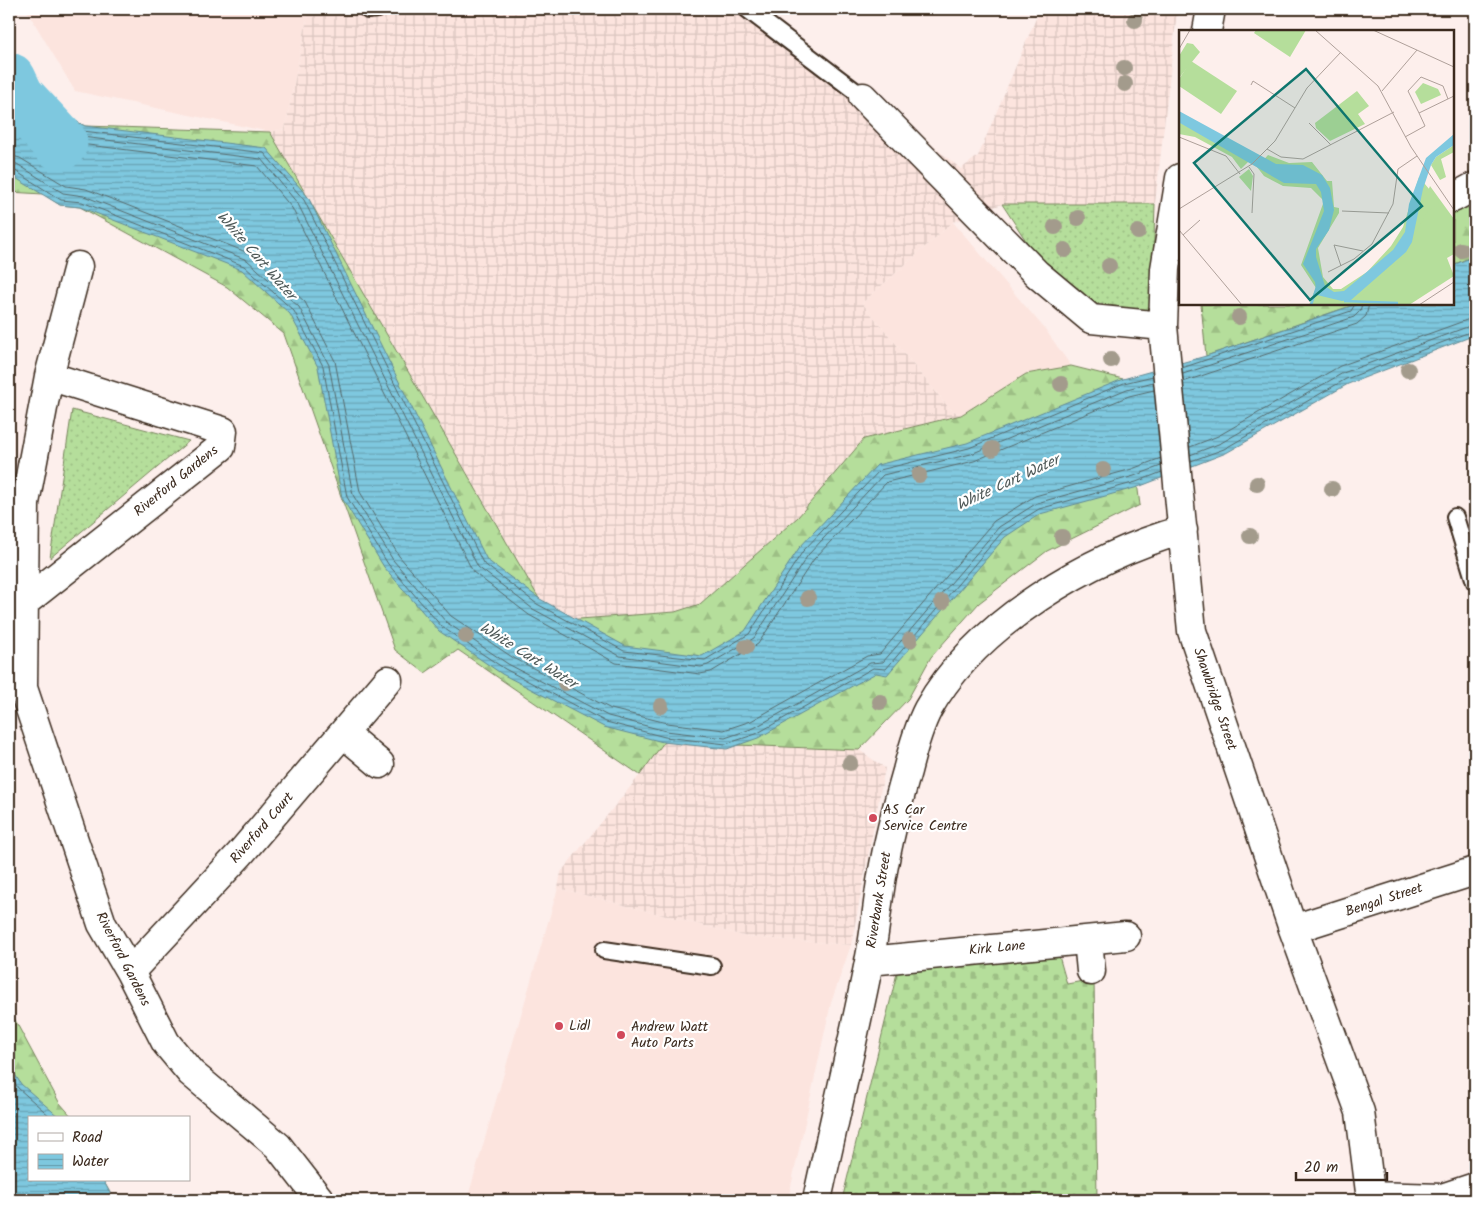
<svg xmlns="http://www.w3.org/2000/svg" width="1484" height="1209" viewBox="0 0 1484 1209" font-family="Kalam,sans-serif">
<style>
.built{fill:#fce4de}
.industrial{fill:url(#industrial-grid)}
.grass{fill:url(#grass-dots);stroke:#78845c}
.forest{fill:url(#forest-firs);stroke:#78845c}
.cemetery{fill:url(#cemetery-stones);stroke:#78845c}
.water{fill:url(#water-rules);stroke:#638992}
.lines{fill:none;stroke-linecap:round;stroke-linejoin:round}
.shore{stroke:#56696b;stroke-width:1}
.river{stroke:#7ec8df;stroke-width:55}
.lane-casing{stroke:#3b2a1e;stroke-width:20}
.street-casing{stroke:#3b2a1e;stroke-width:31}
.lane{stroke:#fff;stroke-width:16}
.street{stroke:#fff;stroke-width:28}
.tree{fill:#a39b8c}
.poi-dot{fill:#d1495b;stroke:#fff;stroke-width:2}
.labels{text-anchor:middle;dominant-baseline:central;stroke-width:4.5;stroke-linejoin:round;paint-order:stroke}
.street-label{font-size:14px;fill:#3b2a1e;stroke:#fff}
.poi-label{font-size:14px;fill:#3b2a1e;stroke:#fff;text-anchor:start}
.water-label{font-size:15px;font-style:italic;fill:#4f5958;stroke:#fff}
.inset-river{fill:none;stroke:#7ec8df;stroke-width:2.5}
.inset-road{fill:none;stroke:#afa09a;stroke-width:1}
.view{fill:#0f766e;fill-opacity:0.15;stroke:#0f766e;stroke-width:2.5}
.inset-edge{fill:none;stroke:#3b2a1e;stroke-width:2.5}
</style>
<defs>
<pattern id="industrial-grid" width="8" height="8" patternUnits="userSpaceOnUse" patternTransform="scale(1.25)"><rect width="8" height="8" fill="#fce4de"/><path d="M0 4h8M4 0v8" fill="none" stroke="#d9c4be"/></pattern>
<pattern id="grass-dots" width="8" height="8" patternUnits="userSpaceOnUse" patternTransform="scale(1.25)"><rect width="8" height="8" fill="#b5de9b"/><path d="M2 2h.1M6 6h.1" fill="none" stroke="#9dbf85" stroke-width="1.8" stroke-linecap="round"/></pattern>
<pattern id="forest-firs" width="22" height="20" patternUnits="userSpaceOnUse" patternTransform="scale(1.25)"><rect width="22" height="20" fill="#b5de9b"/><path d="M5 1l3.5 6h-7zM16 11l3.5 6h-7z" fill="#9dbf85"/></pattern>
<pattern id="cemetery-stones" width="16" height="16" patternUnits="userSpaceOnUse" patternTransform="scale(1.25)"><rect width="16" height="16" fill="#b5de9b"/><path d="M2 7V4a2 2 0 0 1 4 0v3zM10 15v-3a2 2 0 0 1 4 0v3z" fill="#9dbf85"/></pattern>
<pattern id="water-rules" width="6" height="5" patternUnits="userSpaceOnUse" patternTransform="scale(1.25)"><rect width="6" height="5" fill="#7ec8df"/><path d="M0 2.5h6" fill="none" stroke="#68a3b4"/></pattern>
</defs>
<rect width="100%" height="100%" fill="#fdefec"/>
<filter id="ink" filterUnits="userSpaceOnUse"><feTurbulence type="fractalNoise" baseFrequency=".02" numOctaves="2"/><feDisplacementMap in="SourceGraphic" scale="10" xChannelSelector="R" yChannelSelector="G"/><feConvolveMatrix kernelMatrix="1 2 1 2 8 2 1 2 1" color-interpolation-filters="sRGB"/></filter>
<g filter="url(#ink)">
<path class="built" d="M26,9H309L285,129L270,132L75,91Z
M953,222L1045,329L1071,366L1026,374L961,415L949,408L862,303Z
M558,888L748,937L851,945L831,1003L788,1200H467Z"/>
<path class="industrial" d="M309,9H765L961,169L978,156L1037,16L1055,9H1133L1177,12L1155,204H1002L953,222L862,303L949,408L961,415L864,439L798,517L700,604L675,612L552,621L270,132L285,129Z
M663,742L859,750L885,768L851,945L748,937L558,888L561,872L640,775Z"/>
<path class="grass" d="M1002,204H1155L1152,312L1090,302L1036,256Z
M72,410L189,441L50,558Z"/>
<path class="forest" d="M9,40L26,84L44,105L85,126L270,132L552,621L675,612L700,604L798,517L864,439L961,415L1026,374L1071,366L1123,379L1140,505L1047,551L979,603L931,657L908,699L859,750L664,742L640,775L458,650L425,673L395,650L284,334L227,287L80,207L60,205L43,194L9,192Z
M1475,194V255L1453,265V205Z
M1201,304H1356L1206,356Z
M9,1009L59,1102L73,1118H29V1180H103L114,1200H9Z"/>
<path class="cemetery" d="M1059,956L1067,984L1094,979L1097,1200H842L897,973Z"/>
<path class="water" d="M9,85L85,126L266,148L308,197L487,560L540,599L625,646L702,656L745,631L799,548L877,465L967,443L1123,379L1206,356L1357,304H1453V265L1475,256V335L1348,384L1226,453L1138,487L1040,514L1005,537L887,675L876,673L758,738L727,749L663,742L604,727L502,674L439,631L384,567L342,498L318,367L290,314L242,270L80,207L60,205L9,174Z
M9,1065L21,1084L60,1118H29V1180H103L114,1200H20L9,1185Z"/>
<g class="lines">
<path class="shore" d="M9,90L83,131L264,153L304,200L483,563L537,604L624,651L705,660L749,634L803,551L880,470L969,448L1124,383L1153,376
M9,98L82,137L261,159L298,204L478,567L533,609L620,656L701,667L708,665L754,638L808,555L883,475L971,454L1127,389L1153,382
M9,106L80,144L257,166L292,208L473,572L529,615L616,663L700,674L711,672L758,644L814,559L887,482L974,461L1129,396L1154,390
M9,155L20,158L66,186L86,189L251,254L305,302L335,361L360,492L399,556L451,616L512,657L611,709L667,723L724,730L751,721L867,656L880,654L994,521L1035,496L1132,469L1161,458
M9,163L17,164L63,193L84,196L247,260L299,307L329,365L353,495L393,560L446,622L508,664L608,716L666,731L725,738L754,728L870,663L883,662L999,527L1037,503L1134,476L1161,466
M9,169L14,170L61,200L82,202L244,266L294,311L323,366L347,497L388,564L442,627L505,669L606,722L665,737L726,744L756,734L873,668L886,669L1002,532L1039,509L1136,482L1162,472
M1182,368L1351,311L1355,304
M1183,374L1354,317L1360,311L1362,304
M1183,382L1357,324L1366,316L1369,304
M1190,447L1218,436L1340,366L1475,317
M1190,455L1221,443L1343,373L1475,324
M1191,461L1224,449L1346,379L1475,330
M9,1074L18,1088L52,1118"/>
<path class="river" d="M9,80L17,97L60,143"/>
<defs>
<path id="lane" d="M747,9L863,97
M368,10L377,9
M1455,517L1475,582
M604,950L712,966"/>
<path id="street" d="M1207,31L1211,9
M863,97L1037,274L1091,319L1163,326
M1180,178L1165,269L1163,326L1192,631L1293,929L1360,1112L1371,1200
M1453,198L1475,186
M78,266L49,376L25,503L23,688L102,924L130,972L166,1043L191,1073L278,1146L320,1200
M25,602L221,447L223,431L49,376
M343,733L380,764
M1293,929L1475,871
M1088,940L1091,971
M869,961L1126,936
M130,972L240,854L388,680
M1371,1196L1442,1198L1475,1187
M817,1200C834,1121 853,1042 869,962C875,934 877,905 882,876C888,841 897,806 907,771C912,751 918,728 928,709C976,623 1091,556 1183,530"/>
</defs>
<use href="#lane" class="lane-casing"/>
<use href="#street" class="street-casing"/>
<use href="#lane" class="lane"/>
<use href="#street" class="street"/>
</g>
<g class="tree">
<circle cx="1135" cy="20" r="8"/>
<circle cx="1124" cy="68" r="8"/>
<circle cx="1125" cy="84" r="8"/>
<circle cx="1078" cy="218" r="8"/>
<circle cx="1055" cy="227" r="8"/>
<circle cx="1138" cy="232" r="8"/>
<circle cx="1065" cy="250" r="8"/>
<circle cx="1461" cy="250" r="8"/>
<circle cx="1109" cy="266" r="8"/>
<circle cx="1239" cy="317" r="8"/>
<circle cx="1111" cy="360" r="8"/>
<circle cx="1408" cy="370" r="8"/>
<circle cx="1061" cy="384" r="8"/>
<circle cx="992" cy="449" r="8"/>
<circle cx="1103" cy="470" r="8"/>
<circle cx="919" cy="475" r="8"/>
<circle cx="1257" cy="484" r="8"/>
<circle cx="1332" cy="489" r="8"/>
<circle cx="1250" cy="536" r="8"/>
<circle cx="1062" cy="537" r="8"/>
<circle cx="808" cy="598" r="8"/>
<circle cx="942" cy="602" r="8"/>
<circle cx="466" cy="636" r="8"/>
<circle cx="910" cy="640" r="8"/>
<circle cx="746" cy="647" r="8"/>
<circle cx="565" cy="683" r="8"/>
<circle cx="880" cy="702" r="8"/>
<circle cx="661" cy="706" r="8"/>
<circle cx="850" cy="763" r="8"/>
</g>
</g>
<g class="poi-dot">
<circle cx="873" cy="818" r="5"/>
<circle cx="559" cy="1026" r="5"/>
<circle cx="621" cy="1035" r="5"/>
</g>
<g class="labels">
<g class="street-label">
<text transform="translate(176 481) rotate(-39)">Riverford Gardens</text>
<text transform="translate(1215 699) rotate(71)">Shawbridge Street</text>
<text transform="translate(262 828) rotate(-49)">Riverford Court</text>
<text transform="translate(879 900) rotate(-81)">Riverbank Street</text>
<text transform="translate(1384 900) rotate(-18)">Bengal Street</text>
<text transform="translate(997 948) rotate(-5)">Kirk Lane</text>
<text transform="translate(123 959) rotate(63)">Riverford Gardens</text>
</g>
<g class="poi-label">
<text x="883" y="810">AS Car<tspan x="883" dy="16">Service Centre</tspan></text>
<text x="569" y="1026">Lidl</text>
<text x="631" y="1027">Andrew Watt<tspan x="631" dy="16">Auto Parts</tspan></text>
</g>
<g class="water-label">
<text transform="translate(256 256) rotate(49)">White Cart Water</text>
<text transform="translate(1008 483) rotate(-25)">White Cart Water</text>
<text transform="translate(528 656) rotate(32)">White Cart Water</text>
</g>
</g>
<g transform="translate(1179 30)">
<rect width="275" height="275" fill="#fdefec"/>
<path d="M77,0H127L111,27L75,3ZM70,139L74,146L72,161L60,147ZM251,156L275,189V224L268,228L275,246L230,275H136L223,225Z" fill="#b5de9b"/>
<path d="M8,13L14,14L21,22L0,48V26ZM0,92L51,119L70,131L62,139L53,127L16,107L0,104ZM275,115V122L262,129L267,147L261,150L252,135L257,127ZM89,125L110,133L133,132L148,151H153L155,177L160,178V183L139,218L144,247L154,259H162L188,242L212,216L224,197L240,147L261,172L247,183L227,224L180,268L168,275H130L137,258L122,235L145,171L132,158L104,156L85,146L78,137Z" fill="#b5de9b"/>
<path d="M178,61L190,76L179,84L186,94L151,111L137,98L136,93Z" fill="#b5de9b"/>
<path d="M244,53L259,59L262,65L242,74L236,62Z" fill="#b5de9b"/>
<path d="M12,31L58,61L42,84L0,56V49Z" fill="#b5de9b"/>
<path d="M0,81L97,134L124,135L143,145L151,158L155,180L150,200L137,219V227L146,256L155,262L165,261L214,220L226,202L230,174L247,128L275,104V115L257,127L252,135L244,159L233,212L227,222L172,270L163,271L138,265L136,252L124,234L145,181L142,162L137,154L105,153L1,93Z" fill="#7ec8df"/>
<path class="inset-river" d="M165,271L219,273M132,275L139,254"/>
<path class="inset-road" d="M136,0L199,56L232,117L275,180M194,0L275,37M0,19L11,0M72,55L74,51L116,78M203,61L238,20M240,83L229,61L242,47L264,56L269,69M130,93L152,115M0,107L47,126L61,144M226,107L246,96L240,83L275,66M88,119L102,127L124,129L215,82M70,137L75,144L73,183M0,179L73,134L96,111L128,58L162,22M163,181L210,183M0,200L63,275M4,205L21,190M162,236L155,215L184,221M149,242L175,229L193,214L214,174L219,139L238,126M240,275L275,252"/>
<path class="view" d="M127,39L243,176L131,270L15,133Z"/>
<rect width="275" height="275" class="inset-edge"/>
</g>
<rect width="1484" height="1209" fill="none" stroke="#fff" stroke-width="30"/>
<rect x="15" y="15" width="1454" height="1179" fill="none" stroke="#3b2a1e" stroke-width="2" filter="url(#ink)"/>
<rect x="28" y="1116" width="162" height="65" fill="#ffffff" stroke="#b1aaa5"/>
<rect x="38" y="1133" width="25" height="8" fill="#ffffff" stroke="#b1aaa5"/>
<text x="72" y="1142" font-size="15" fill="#3b2a1e">Road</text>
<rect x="38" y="1154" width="25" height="15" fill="url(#water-rules)" stroke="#b1aaa5"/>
<text x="72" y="1166" font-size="15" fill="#3b2a1e">Water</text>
<path d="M1296 1172v8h91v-8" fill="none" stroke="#3b2a1e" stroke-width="2.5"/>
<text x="1304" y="1172" font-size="15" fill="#3b2a1e" stroke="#ffffff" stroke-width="4" paint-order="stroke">20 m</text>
</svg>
